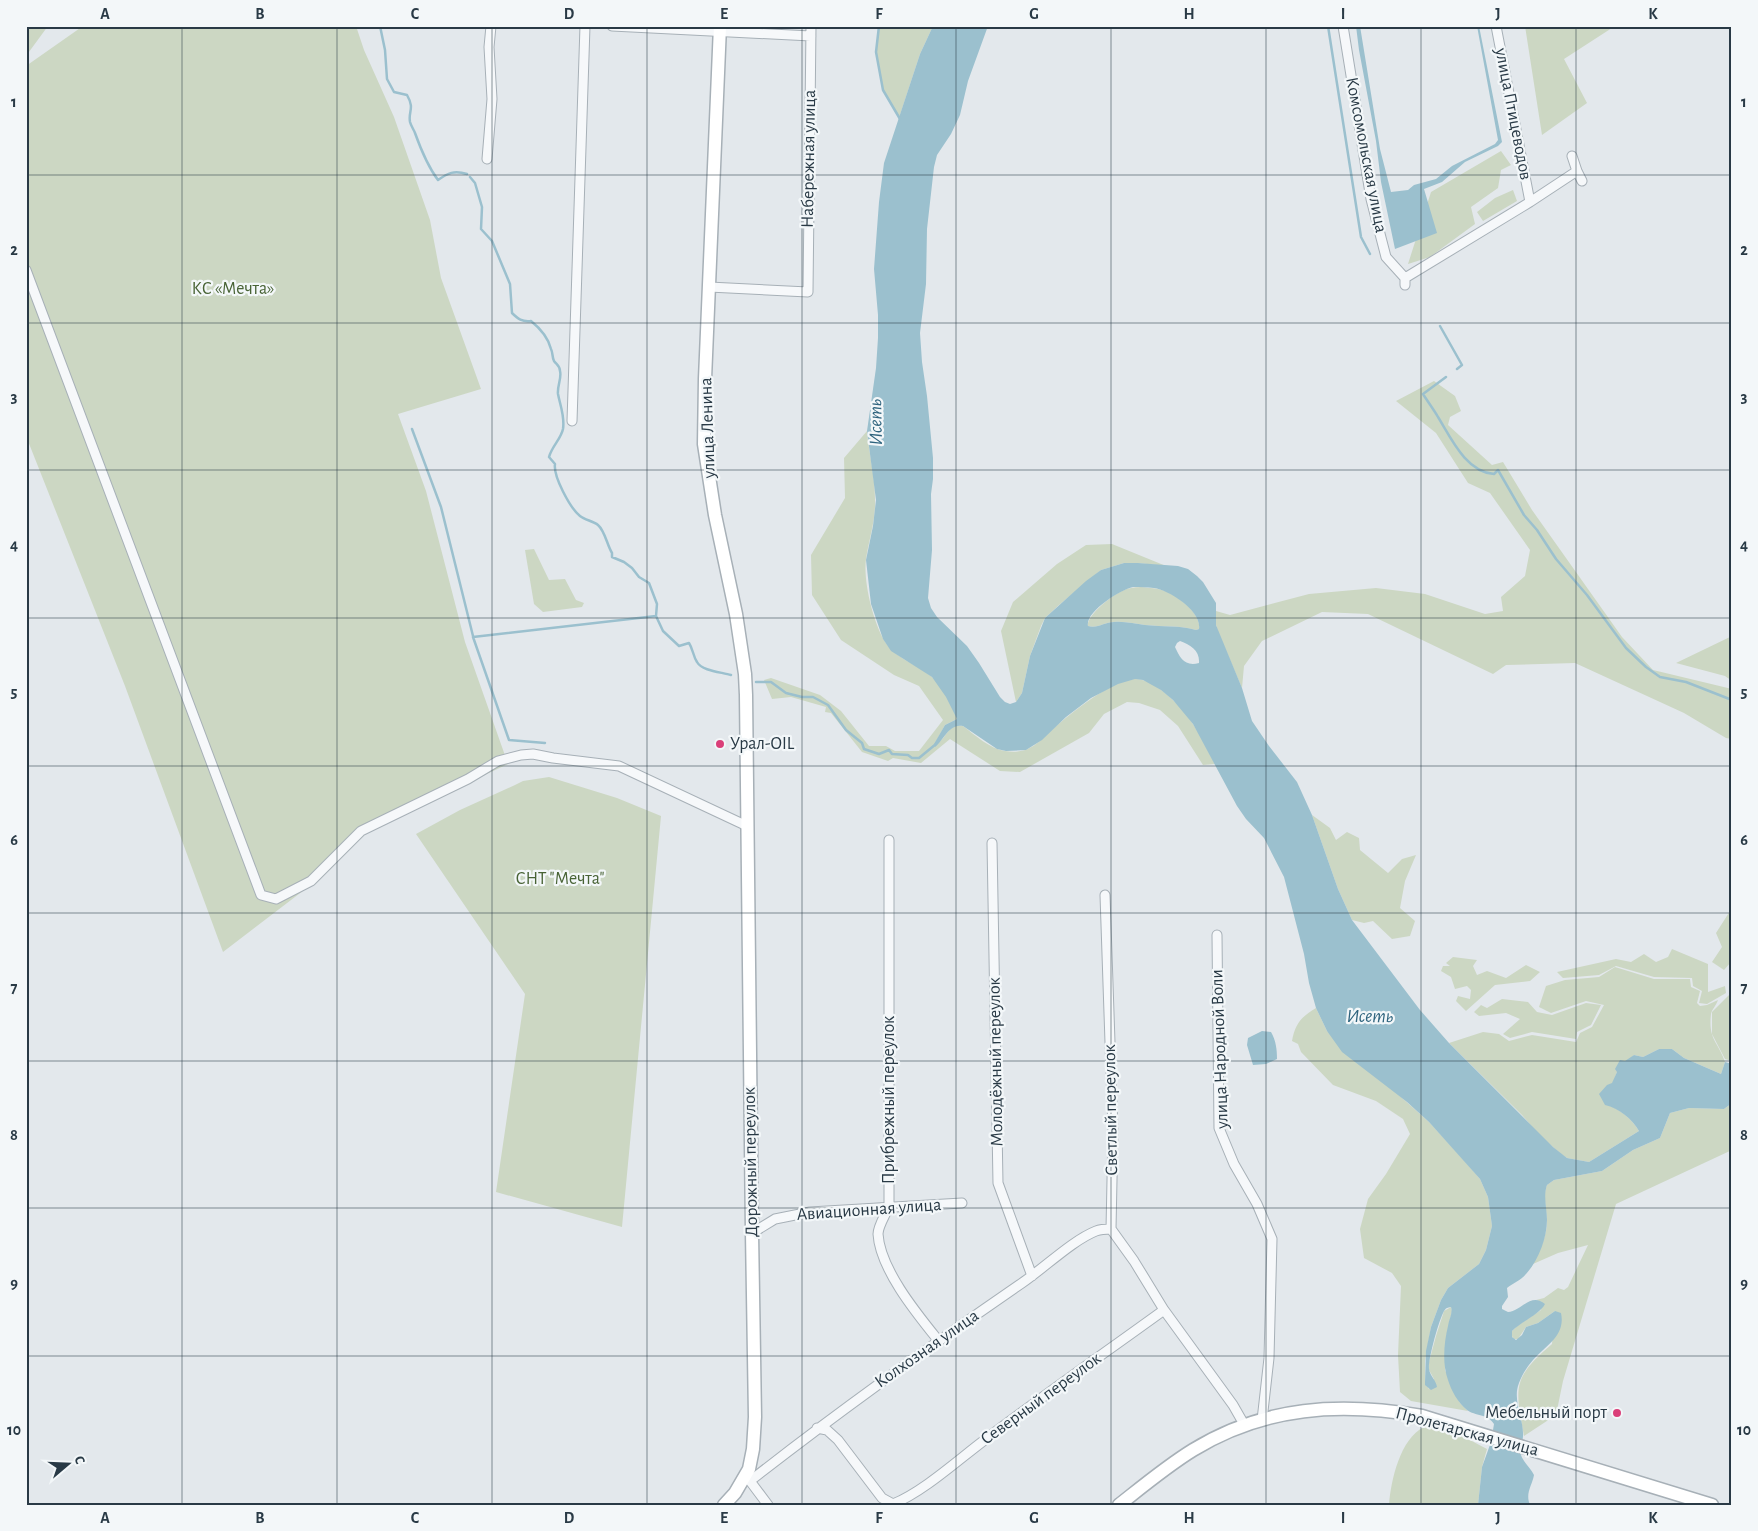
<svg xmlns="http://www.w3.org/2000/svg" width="1758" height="1531" viewBox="0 0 1758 1531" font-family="'Alegreya Sans',sans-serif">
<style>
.green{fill:#ccd7c3}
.water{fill:#9bc0ce;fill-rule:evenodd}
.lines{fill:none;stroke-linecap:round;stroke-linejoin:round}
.stream{stroke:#9bc0ce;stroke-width:2.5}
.street-casing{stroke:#a7b0b7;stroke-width:11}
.secondary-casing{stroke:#a7b0b7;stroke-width:15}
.street{stroke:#f6f8fa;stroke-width:9}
.secondary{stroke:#fff;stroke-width:12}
.grid{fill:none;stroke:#293a46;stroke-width:1;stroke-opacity:0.55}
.poi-dot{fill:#da3f79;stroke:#f3f7f9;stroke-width:2}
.labels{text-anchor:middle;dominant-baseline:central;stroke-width:4.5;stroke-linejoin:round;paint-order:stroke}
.street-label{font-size:18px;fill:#293a46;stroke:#f3f7f9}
.park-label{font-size:18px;fill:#486335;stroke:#f3f7f9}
.poi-label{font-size:18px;fill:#293a46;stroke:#f3f7f9;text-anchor:start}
.water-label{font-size:19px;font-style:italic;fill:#2f647e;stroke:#f3f7f9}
.neatline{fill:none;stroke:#293a46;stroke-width:2}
.grid-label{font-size:16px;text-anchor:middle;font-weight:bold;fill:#293a46}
</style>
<rect width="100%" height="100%" fill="#e3e8ec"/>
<path class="green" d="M26,26H48L26,56Z
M83,26H356L364,50L394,117L430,220L441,278L481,389L398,414L426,491L465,642L508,764L372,828L312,884L223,952L125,686L26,436V66Z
M879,26H933L920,54L899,118L883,90L876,52Z
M1525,26H1615L1564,59L1587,103L1542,135Z
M1501,151L1511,165L1501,170L1498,188L1471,207L1475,224L1430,257L1408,264L1431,192Z
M1513,190L1517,201L1483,221L1477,212L1495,198Z
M1434,381L1455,396L1461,411L1450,417L1448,425L1492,465L1503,462L1532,510L1622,637L1653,670L1732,689V739L1726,738L1684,713L1575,663L1506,665L1493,674L1368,614L1322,612L1262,641L1244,666L1242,688L1218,632L1215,621L1216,611L1230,615L1309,594L1376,588L1425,594L1485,614L1503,611L1501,597L1525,576L1530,550L1490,493L1468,483L1436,433L1396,401Z
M867,431C869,454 875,476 875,499C876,519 869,539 866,559C863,581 873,621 884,640C895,659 916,663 932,677C943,687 952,705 957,719L945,725L934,745C946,742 947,722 963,726C975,735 990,749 1005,751C1030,755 1038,742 1054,728C1071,713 1112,680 1134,679C1155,678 1183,708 1193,724C1201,736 1208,751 1215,764L1203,765L1178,726L1160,710L1139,703L1127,702L1104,714L1089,733L1020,772L1000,771L950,739L921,763L893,758L888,761L862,752L831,713L825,712L826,707L791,697L772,699L764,680L771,678L820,695L841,711L869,746H886L895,751H919L943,720L919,686L894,675L841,640L812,595L811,555L845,498L844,458Z
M1112,544L1166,566L1138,563H1124L1101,570L1059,605L1045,618L1041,626L1030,656L1022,693L1016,702L1001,631L1013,602L1057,564L1086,545Z
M534,549L549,580L565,579L576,600L584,603L582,607L543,612L534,604L525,550Z
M1141,587C1150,588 1157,588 1165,591C1178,596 1202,614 1199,629L1196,630C1180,625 1163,627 1145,625C1135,624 1125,621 1114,622C1105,622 1097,629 1088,626C1086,616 1112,595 1122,591C1128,588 1134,587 1141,587Z
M1732,636V681L1725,676L1676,663Z
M549,777L617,798L661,816L622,1227L496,1192L525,994L416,834L460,810L515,785L523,781Z
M1312,815L1330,828L1336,840L1347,832L1359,838L1360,850L1388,873L1402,859L1416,855L1405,881L1400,908L1415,921L1410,936L1392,939L1373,921L1364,923L1352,920L1338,889Z
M1732,908V1061L1725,1059L1712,1034V1012L1730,994L1731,962L1724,970L1712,962L1722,947L1716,933Z
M1672,949L1708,964V992L1725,986L1726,993L1707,1004L1699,1003L1702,991L1693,986L1692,978L1654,977L1616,966L1599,975L1563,978L1557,972L1616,959L1631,962L1644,954L1656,962L1668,957Z
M1453,957L1477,960L1473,966L1477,975L1487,971L1506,978L1526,965L1540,972L1530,981L1495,985L1466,1011L1456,1001L1458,996L1470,999L1471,990L1467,986L1455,989L1451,977L1441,971L1443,966H1450L1446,963Z
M1615,967L1654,979H1690L1691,987L1700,991L1697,1003L1700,1006L1707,1005L1718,1000C1716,1006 1712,1009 1711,1014C1708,1040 1718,1041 1725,1062L1721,1074L1684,1058L1672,1049H1659L1643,1057L1634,1055L1617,1072L1605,1104C1619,1108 1632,1119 1639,1131L1589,1162L1567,1158L1561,1154L1539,1135L1522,1115L1449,1043L1483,1032L1499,1034L1509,1041L1532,1035L1576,1042L1580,1033L1592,1027L1604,1005L1586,1001L1551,1013L1539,1007L1546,986L1565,980L1599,977Z
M1502,999L1528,1002L1537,1012L1552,1015L1586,1003L1601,1005L1591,1025L1577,1032L1576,1039L1532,1032L1510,1038L1503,1034L1520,1019L1506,1013L1479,1016L1474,1012L1481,1005L1487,1008Z
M1316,1008L1327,1031L1429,1122L1462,1158L1480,1179L1488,1197L1492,1226L1486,1250L1479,1264L1448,1288L1441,1300L1431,1327L1425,1361V1382L1429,1389L1434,1379L1429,1370V1362L1436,1336L1444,1311L1451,1307L1452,1311L1446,1338L1445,1370L1460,1403L1468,1411L1411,1401L1400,1392L1398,1355L1401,1286L1392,1273L1364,1258L1360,1229L1368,1199L1386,1174L1410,1134L1403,1119L1376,1101L1333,1085L1301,1052L1298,1044L1292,1041C1295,1024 1301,1017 1316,1008Z
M1732,1103V1150L1616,1204L1563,1381L1556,1415L1524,1436C1515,1387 1512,1378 1552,1344L1555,1311L1538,1323L1526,1327L1518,1339H1514L1511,1335L1512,1331L1517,1326L1541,1310L1542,1302L1536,1300L1544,1298L1558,1288L1564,1290L1568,1287L1588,1245L1558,1253L1533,1264C1539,1251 1547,1236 1547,1222C1547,1209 1542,1197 1547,1185L1554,1180L1602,1171L1633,1150L1660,1138L1670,1113L1689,1108L1724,1109Z
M1424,1427C1447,1427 1468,1439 1487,1449L1482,1467L1478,1505H1389C1391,1480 1400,1439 1424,1427Z"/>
<path class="water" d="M933,26H988L968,81L960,115L951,134L937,155L934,167L927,229L926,284L920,333L922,362L927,396L933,458V479L931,494L932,550L928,598L931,608L937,617L967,646L979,663L1000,697L1005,702L1010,704L1016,702L1022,693L1030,656L1045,618L1086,581L1101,570L1124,563H1138L1178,566L1188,569L1197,576L1203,582L1216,603V625L1242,688L1252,721L1269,746L1297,782L1312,815L1338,889L1352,920L1420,1010L1449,1043L1553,1147L1567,1158L1589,1162L1639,1131C1632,1119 1619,1108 1605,1105L1599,1094L1607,1085L1612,1083L1617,1072L1615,1069L1620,1060L1625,1061L1634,1055L1643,1057L1659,1049H1672L1684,1058L1721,1074L1725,1062L1732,1064V1103L1724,1109L1689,1108L1670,1113L1660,1138L1633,1150L1602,1171L1554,1180L1547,1185C1543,1196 1547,1209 1547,1220C1547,1238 1538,1261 1526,1274C1520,1281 1513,1283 1507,1288L1508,1297L1502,1306V1309L1508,1312C1521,1311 1531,1292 1545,1304C1540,1314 1521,1322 1512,1331V1337L1516,1340L1522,1335L1526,1327L1538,1323L1555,1311L1561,1313C1566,1336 1545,1346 1533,1360C1527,1367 1522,1375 1519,1383C1512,1400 1524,1419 1523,1436C1523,1443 1519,1449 1521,1455C1523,1462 1531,1468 1534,1475C1532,1486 1525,1493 1530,1505H1478L1482,1467L1491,1442L1494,1424C1488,1414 1475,1416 1467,1410C1458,1403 1451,1390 1448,1380C1442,1364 1444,1342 1448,1326C1449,1319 1453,1313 1451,1307C1447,1308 1447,1307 1444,1311C1439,1320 1428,1359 1429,1369C1430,1376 1436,1380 1437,1387L1431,1390L1425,1385V1382L1426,1351L1431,1327L1441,1300L1448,1288L1479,1264L1486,1250L1492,1226L1488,1197L1480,1179L1429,1122L1407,1102L1342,1052L1327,1031L1316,1008L1309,983L1304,954L1284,877L1264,838L1246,819L1237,806L1193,724L1173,700L1161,690L1143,680L1135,679L1118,684L1091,698L1066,717L1042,740L1026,750L1006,751L997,749L963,726C949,723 944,740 935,747L934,744L945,725L957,719L946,697L932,677L891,651L883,639L871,604L866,560L873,526L876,500L867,431L876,368L878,338V315L874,269L879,202L884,163L920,54ZM1133,587C1140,587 1147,587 1154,588C1169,590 1202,611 1199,629L1196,630C1180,625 1163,627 1145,625C1135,624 1125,621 1114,622C1105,622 1097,629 1088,626C1085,612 1120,590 1133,587ZM1180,641C1191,645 1200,651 1199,663C1185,667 1180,658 1175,647L1177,643Z
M1356,26H1360L1380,149L1391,192L1408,190L1414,185L1436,179L1452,166L1495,144L1498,140L1477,26H1479L1502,142L1498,146L1465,162L1442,182L1424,189L1437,233L1395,249L1381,182L1376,141L1359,50Z
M1262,1031L1271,1032C1276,1041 1277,1049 1277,1059L1266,1064L1253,1065L1247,1045L1248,1038Z"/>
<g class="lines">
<path class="stream" d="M380,26L385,50L387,79L394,92L407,95C415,109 408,111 410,122C411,126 414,130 415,133C420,147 429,168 438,180C448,173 454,170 467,174
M879,26L876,52L883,90L900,119
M1328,26L1361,237L1370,254
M470,177L475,183L482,207L481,229L492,241L510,284L512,313C518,319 522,322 531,321C541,329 548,337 551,349C553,353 552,357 554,361C557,365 560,366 560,371C562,378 557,386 558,394C560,405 565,416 563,429C561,439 552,446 549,457L555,464C553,476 570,508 580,516C585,520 593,521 598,525C605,531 607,545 612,553V557L624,562L632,568L639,577L649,583L657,604L656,616L663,631L679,646L689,643C693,649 693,656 697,662C702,671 721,672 731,675
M1440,326L1462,365L1457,369
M1446,377L1423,394C1428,402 1434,410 1438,417C1451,438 1466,472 1494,474L1498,470L1524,515L1537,530L1556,559L1587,595L1626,648L1646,667L1660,677L1686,682L1732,700
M412,429L441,507L473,636
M756,682H771L786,693L802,697H813L828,705L846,730L862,743L864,749L879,754L889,750L892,754L908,755L912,758H919L936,744
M545,743L509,740L473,637L656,616"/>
<defs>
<path id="street" d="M612,26L811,36
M1343,26L1371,199L1386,257L1405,278
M1496,26L1530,202
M1572,156L1577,171
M487,159L492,99L489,47L491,26
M26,270L261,895L276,899L311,881L361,831L468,779L498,761L521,755L533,754L553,758L619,766L747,826
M1405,285V278L1530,202L1577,171L1582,181
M709,287L808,292L811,26
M572,421L585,26
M889,840V1206C886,1214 878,1226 878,1234C880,1269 917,1314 938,1340
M992,843L998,1183L1032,1276
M1105,895L1113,1131L1111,1229L1134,1261L1164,1310
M1217,935L1219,1128L1234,1164L1257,1204L1272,1239L1269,1358L1262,1420
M752,1233L775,1219L810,1212L962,1203
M817,1428L827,1430L838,1440L882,1498L893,1504C925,1491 961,1457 990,1436C1047,1393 1106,1352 1164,1310L1233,1405L1245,1426
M750,1481C838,1412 929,1347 1022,1283C1044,1268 1073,1240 1096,1231C1101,1229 1106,1229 1111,1229
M750,1481L768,1505"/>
<path id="secondary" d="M720,26L705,379L704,444L715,515L736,614L745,674L746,695L752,1233L755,1417L753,1449L749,1469L735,1493L724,1505
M1119,1505C1143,1486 1167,1466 1193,1450C1265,1406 1340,1402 1422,1416L1712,1505"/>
</defs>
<use href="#street" class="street-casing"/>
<use href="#secondary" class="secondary-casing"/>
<use href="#street" class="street"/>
<use href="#secondary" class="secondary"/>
</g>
<path class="grid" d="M182,26V1505M337,26V1505M492,26V1505M647,26V1505M802,26V1505M956,26V1505M1111,26V1505M1266,26V1505M1421,26V1505M1576,26V1505M26,175H1732M26,323H1732M26,470H1732M26,618H1732M26,766H1732M26,913H1732M26,1061H1732M26,1208H1732M26,1356H1732"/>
<g class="poi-dot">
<circle cx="720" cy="744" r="5"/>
<circle cx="1617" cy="1413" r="5"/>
</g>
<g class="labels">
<g class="street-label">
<text transform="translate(1513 114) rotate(79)">улица Птицеводов</text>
<text transform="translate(1366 155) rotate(79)">Комсомольская улица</text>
<text transform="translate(809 159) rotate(-89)">Набережная улица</text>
<text transform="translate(708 428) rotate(-92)">улица Ленина</text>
<text transform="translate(1220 1049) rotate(-92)">улица Народной Воли</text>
<text transform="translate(996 1062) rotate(-91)">Молодёжный переулок</text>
<text transform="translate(889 1100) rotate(-90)">Прибрежный переулок</text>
<text transform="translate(1111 1110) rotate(-91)">Светлый переулок</text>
<text transform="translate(751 1162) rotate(-91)">Дорожный переулок</text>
<text transform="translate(869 1210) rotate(-4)">Авиационная улица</text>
<text transform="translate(927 1349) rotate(-35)">Колхозная улица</text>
<text transform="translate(1041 1399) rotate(-36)">Северный переулок</text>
<text transform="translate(1467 1432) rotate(15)">Пролетарская улица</text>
</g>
<g class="park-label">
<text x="233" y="289">КС «Мечта»</text>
<text x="560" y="879">СНТ "Мечта"</text>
</g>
<g class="poi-label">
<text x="730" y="744">Урал-OIL</text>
<text x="1607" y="1413" text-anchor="end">Мебельный порт</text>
</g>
<g class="water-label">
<text transform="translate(876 422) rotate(-91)">Исеть</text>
<text x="1370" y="1016">Исеть</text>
</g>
</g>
<rect width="1758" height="1531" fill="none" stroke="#f3f7f9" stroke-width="55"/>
<g transform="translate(68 1464) rotate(71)" stroke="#f3f7f9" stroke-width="4" paint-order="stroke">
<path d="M0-4L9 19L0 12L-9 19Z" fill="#293a46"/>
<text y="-8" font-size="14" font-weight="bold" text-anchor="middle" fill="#293a46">С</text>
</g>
<rect x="28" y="28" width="1702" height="1476" class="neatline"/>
<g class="grid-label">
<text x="105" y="19">A</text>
<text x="260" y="19">B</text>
<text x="415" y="19">C</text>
<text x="569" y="19">D</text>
<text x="724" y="19">E</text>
<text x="879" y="19">F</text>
<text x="1034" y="19">G</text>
<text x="1189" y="19">H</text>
<text x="1343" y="19">I</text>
<text x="1498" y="19">J</text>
<text x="1653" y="19">K</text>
<text x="14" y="107">1</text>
<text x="1744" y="107">1</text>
<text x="14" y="255">2</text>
<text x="1744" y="255">2</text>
<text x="14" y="402">3</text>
<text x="1744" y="402">3</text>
<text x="14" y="550">4</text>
<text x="1744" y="550">4</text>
<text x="14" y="697">5</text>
<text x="1744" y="697">5</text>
<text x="14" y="845">6</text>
<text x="1744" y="845">6</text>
<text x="14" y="993">7</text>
<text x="1744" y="993">7</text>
<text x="14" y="1140">8</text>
<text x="1744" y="1140">8</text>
<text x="14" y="1288">9</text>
<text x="1744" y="1288">9</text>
<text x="14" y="1435">10</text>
<text x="1744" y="1435">10</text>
<text x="105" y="1523">A</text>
<text x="260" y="1523">B</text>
<text x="415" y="1523">C</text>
<text x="569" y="1523">D</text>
<text x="724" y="1523">E</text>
<text x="879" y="1523">F</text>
<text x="1034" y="1523">G</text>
<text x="1189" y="1523">H</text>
<text x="1343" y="1523">I</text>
<text x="1498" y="1523">J</text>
<text x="1653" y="1523">K</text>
</g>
</svg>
